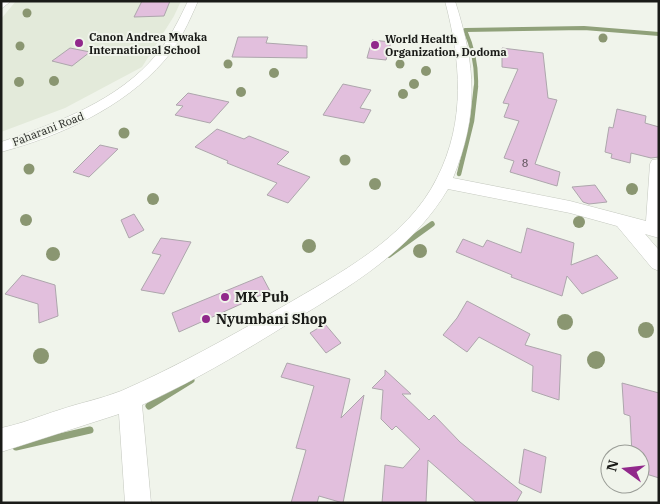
<svg xmlns="http://www.w3.org/2000/svg" width="660" height="504" viewBox="0 0 660 504" font-family="'IBM Plex Serif',serif">
<style>
.built{fill:#e3eada}
.lines{fill:none;stroke-linecap:round;stroke-linejoin:round}
.stream-far3{stroke:#90a17a;stroke-width:4}
.stream-far2{stroke:#90a17a;stroke-width:4.5}
.stream-far1{stroke:#90a17a;stroke-width:5.5}
.stream{stroke:#90a17a;stroke-width:7}
.building{fill:#e2bfdd;stroke:#ada6ac}
.minor-casing{stroke:#c4c8bf;stroke-width:1}
.minor{fill:#fff;fill-rule:evenodd}
.tree{fill:#8a9671}
.poi-dot{fill:#91288b;stroke:#f0f4eb;stroke-width:2}
.labels{text-anchor:middle;dominant-baseline:central;stroke-width:4;stroke-linejoin:round;paint-order:stroke}
.far-poi-label{font-size:11px;font-weight:bold;fill:#1a1b18;stroke:#f0f4eb;text-anchor:start}
.far-street-label{font-size:11px;fill:#1a1b18;stroke:#f0f4eb}
.number-label{font-size:11px;fill:#4c4449}
.poi-label{font-size:14px;font-weight:bold;fill:#1a1b18;stroke:#f0f4eb;text-anchor:start}
</style>
<rect width="100%" height="100%" fill="#f0f4eb"/>
<path class="built" d="M16,1H181L174,16L142,67L65,108L1,132V19Z"/>
<g class="lines">
<path class="stream-far3" d="M476,87C477,67 473,48 465,30L584,28L659,34"/>
<path class="stream-far2" d="M459,174L472,121L476,86"/>
<path class="stream-far1" d="M389,255L432,224"/>
<path class="stream" d="M149,406L191,380
M16,447L90,430"/>
</g>
<path class="building" d="M142,1H170L164,16L134,17Z
M238,37H268L266,43L307,46V58L232,57Z
M372,40L391,42L386,60L367,58Z
M70,48L90,52L72,66L52,61Z
M502,48L543,53L548,98L557,100L535,164L560,172L557,186L510,172L514,161L504,158L519,121L504,117L509,104L503,103L518,69L502,67Z
M343,84L371,90L360,108L371,110L364,123L323,115Z
M188,93L229,102L210,123L175,115L183,106L176,105Z
M617,109L646,116L645,123L659,127V157L651,158L631,153L630,163L611,158L612,154L605,152L609,127L613,128Z
M217,129L244,139L249,136L289,152L277,164L310,177L288,203L267,195L277,183L227,163L228,161L195,147Z
M100,145L118,149L89,177L73,172Z
M595,185L607,202L589,204L583,202L572,187Z
M134,214L144,230L129,238L121,220Z
M527,228L574,243L571,265L597,255L618,278L582,294L567,276L562,296L511,277L512,275L456,252L463,239L483,247L487,240L521,253Z
M161,238L191,242L164,294L141,290L161,255L152,253Z
M22,275L55,285L58,316L39,323L38,304L5,294Z
M262,276L270,291L179,332L172,313Z
M467,301L530,334L525,345L561,355L559,400L532,391L533,366L479,337L467,352L443,335L457,318Z
M325,324L341,343L326,353L310,333Z
M287,363L350,379L341,418L364,395L343,503L319,496L317,503H291L306,450L296,448L314,386L281,377Z
M385,370L411,394H402L429,420L434,415L460,442L522,492L516,503H477L428,460L426,503H382L385,465L403,468L420,449L396,426L392,430L381,419L383,390L372,388L385,375Z
M622,383L659,393V478L640,472V454H632L630,416L624,414Z
M524,449L546,457L541,493L519,483Z"/>
<g class="lines">
<defs>
<path id="minor" d="M1,1H11L1,9Z
M188,1H198C189,22 179,44 164,61C123,108 60,136 1,152V142C57,123 118,101 157,54C170,38 179,20 188,1Z
M445,1H455C476,66 479,114 453,178L570,201L646,221L650,164L652,160L659,159V238L645,234L659,250V271L652,268L617,226L570,213L448,189C412,250 351,286 291,322C243,352 194,381 142,405L151,503H125L119,414L1,452V428C21,424 40,416 59,410C79,403 101,399 121,391C176,367 229,337 282,307C338,274 407,239 437,178C466,121 461,61 445,1Z"/>
</defs>
<use href="#minor" class="minor-casing"/>
<use href="#minor" class="minor"/>
</g>
<g class="tree">
<circle cx="27" cy="13" r="4.5"/>
<circle cx="603" cy="38" r="4.5"/>
<circle cx="20" cy="46" r="4.5"/>
<circle cx="228" cy="64" r="4.5"/>
<circle cx="400" cy="64" r="4.5"/>
<circle cx="426" cy="71" r="5"/>
<circle cx="274" cy="73" r="5"/>
<circle cx="54" cy="81" r="5"/>
<circle cx="19" cy="82" r="5"/>
<circle cx="414" cy="84" r="5"/>
<circle cx="241" cy="92" r="5"/>
<circle cx="403" cy="94" r="5"/>
<circle cx="124" cy="133" r="5.5"/>
<circle cx="345" cy="160" r="5.5"/>
<circle cx="29" cy="169" r="5.5"/>
<circle cx="375" cy="184" r="6"/>
<circle cx="632" cy="189" r="6"/>
<circle cx="153" cy="199" r="6"/>
<circle cx="26" cy="220" r="6"/>
<circle cx="579" cy="222" r="6"/>
<circle cx="309" cy="246" r="7"/>
<circle cx="420" cy="251" r="7"/>
<circle cx="53" cy="254" r="7"/>
<circle cx="565" cy="322" r="8"/>
<circle cx="646" cy="330" r="8"/>
<circle cx="41" cy="356" r="8"/>
<circle cx="596" cy="360" r="9"/>
</g>
<g class="poi-dot">
<circle cx="79" cy="43" r="5"/>
<circle cx="375" cy="45" r="5"/>
<circle cx="225" cy="297" r="5"/>
<circle cx="206" cy="319" r="5"/>
</g>
<g class="labels">
<g class="far-poi-label">
<text x="89" y="37">Canon Andrea Mwaka<tspan x="89" dy="13">International School</tspan></text>
<text x="385" y="39">World Health<tspan x="385" dy="13">Organization, Dodoma</tspan></text>
</g>
<g class="far-street-label">
<text transform="translate(48 129) rotate(-21)">Faharani Road</text>
</g>
<g class="number-label">
<text x="525" y="163">8</text>
</g>
<g class="poi-label">
<text x="235" y="297">MK Pub</text>
<text x="216" y="319">Nyumbani Shop</text>
</g>
</g>
<rect width="660" height="504" fill="none" stroke="#1a1b18" stroke-width="5"/>
<g transform="translate(625 469) rotate(285)"><circle r="24" fill="#f0f4eb" stroke="#9a9d97"/>
<path d="M0-4L9 19L0 12L-9 19Z" fill="#91288b"/>
<text y="-8" font-size="14" font-weight="bold" text-anchor="middle" fill="#1a1b18">N</text>
</g>
</svg>
